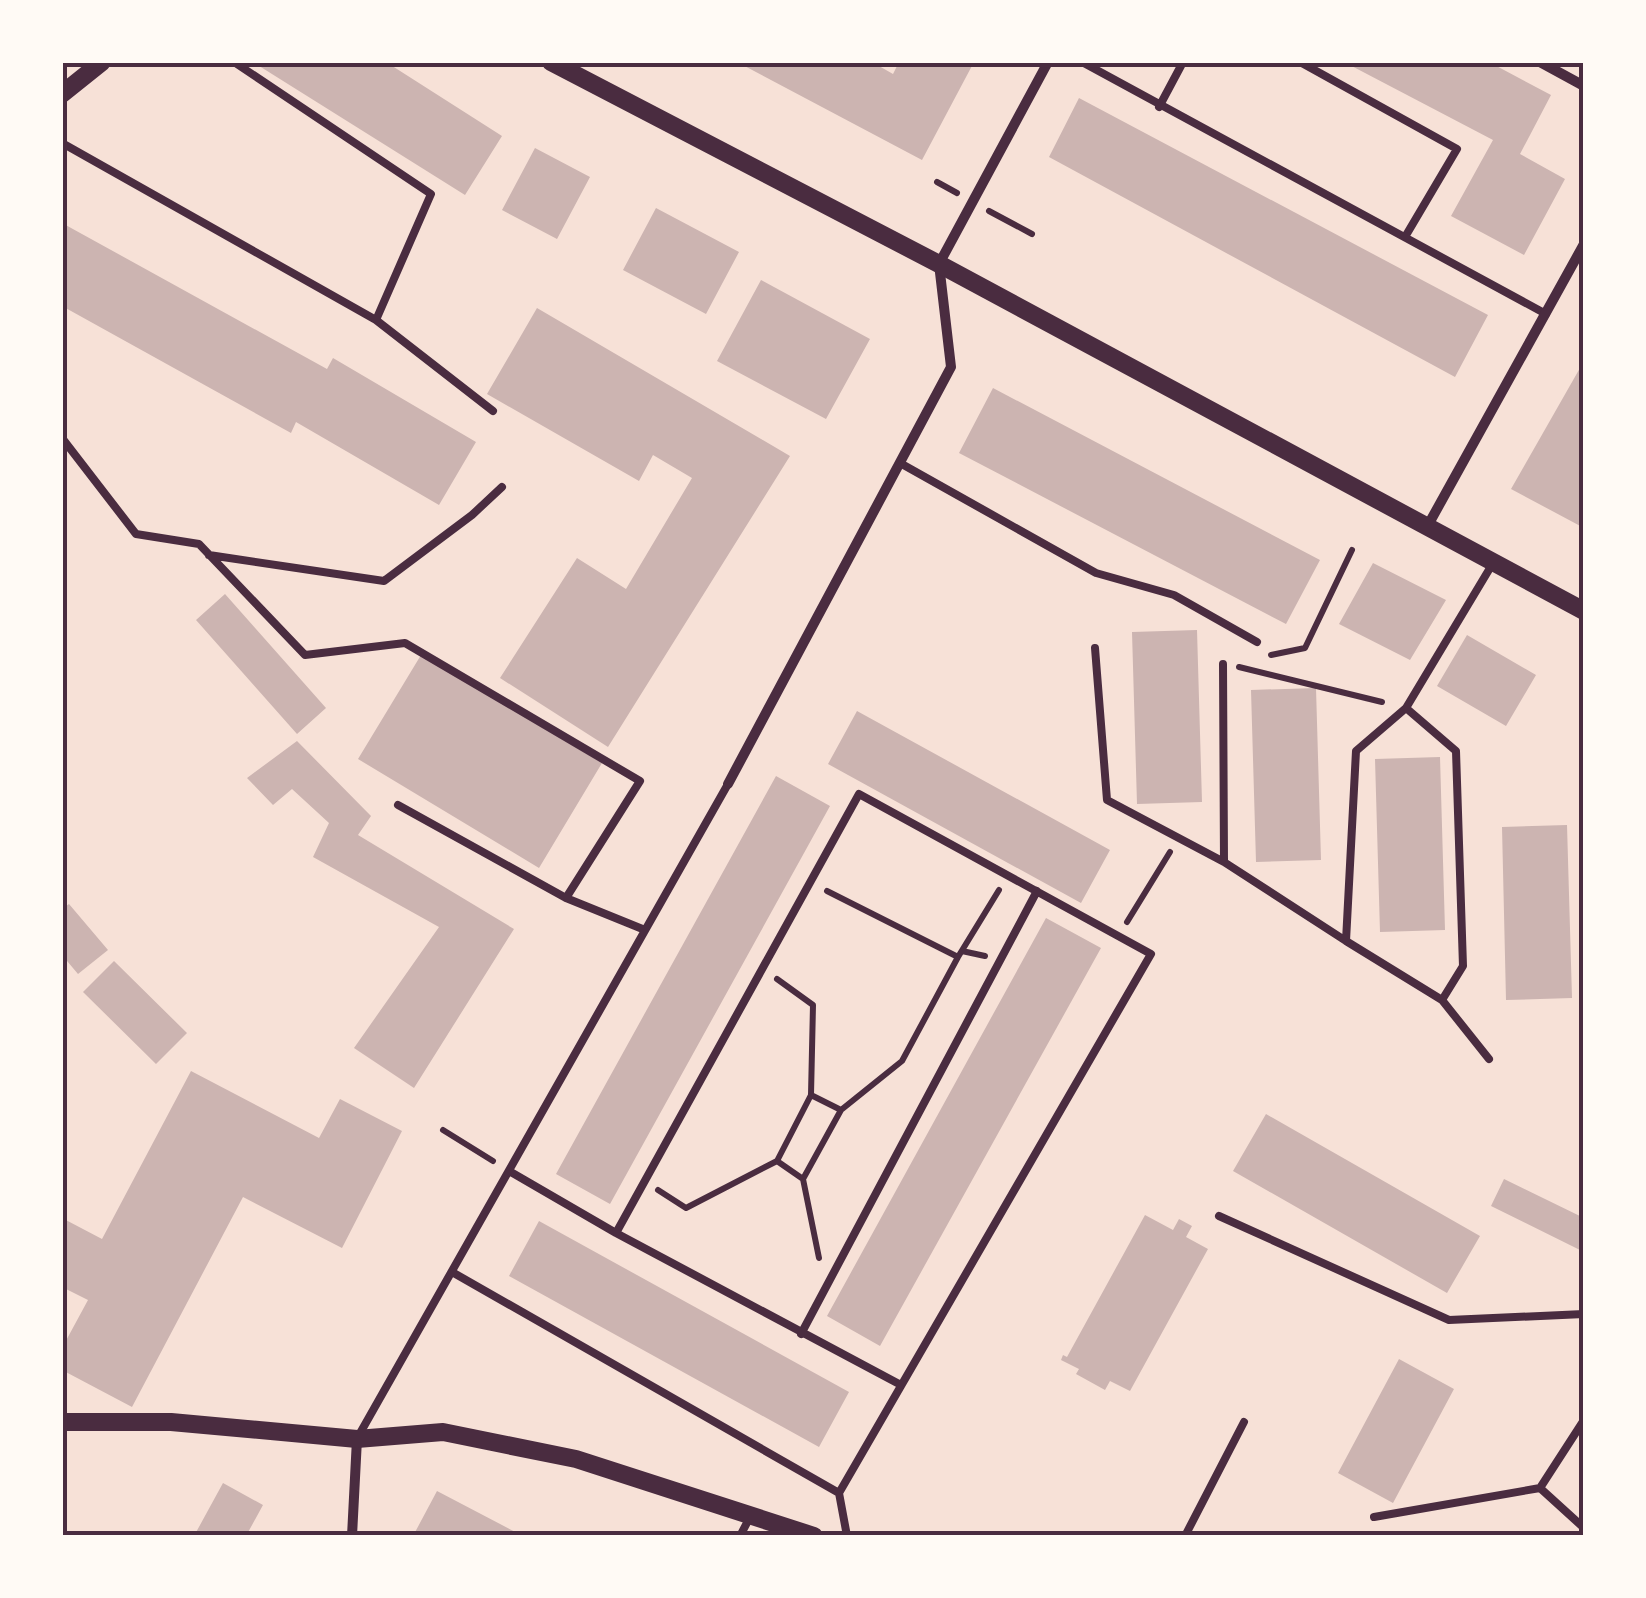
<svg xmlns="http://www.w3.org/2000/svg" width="1646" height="1598" viewBox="0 0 1646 1598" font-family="Montserrat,sans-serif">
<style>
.building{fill:#ccb4b1}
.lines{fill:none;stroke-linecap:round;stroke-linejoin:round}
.path{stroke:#4a2c40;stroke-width:6}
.service{stroke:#4a2c40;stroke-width:8}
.minor{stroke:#4a2c40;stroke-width:10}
.tertiary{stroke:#4a2c40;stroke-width:18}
.neatline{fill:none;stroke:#4a2c40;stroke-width:4}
</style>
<rect width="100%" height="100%" fill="#f7e1d7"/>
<path class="building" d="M253,62H386L502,136L465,195Z
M737,62H872L893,74L899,62H974L922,160Z
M1344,62H1489L1551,95L1520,154L1565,179L1524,255L1451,216L1493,140Z
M1079,98L1488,315L1455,377L1049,157Z
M535,148L590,177L557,239L502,210Z
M656,208L739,252L706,314L623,270Z
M62,223L327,369L333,358L476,442L439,505L296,422L291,433L62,306Z
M761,280L870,339L826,419L717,361Z
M537,308L790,456L608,747L500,678L577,558L626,589L692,478L653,455L639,481L487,394Z
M1584,361V528L1511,489Z
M993,388L1320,560L1286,624L959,453Z
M1373,563L1446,600L1410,660L1339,624Z
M225,594L326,708L297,734L196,620Z
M1197,630L1202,802L1137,804L1132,632Z
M1467,635L1536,675L1506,726L1437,686Z
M421,655L602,763L539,868L358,759Z
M1316,688L1321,860L1256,862L1251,690Z
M857,711L1110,850L1081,903L828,764Z
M297,741L371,816L358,835L514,929L414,1088L354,1048L439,927L313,857L329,823L292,789L273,805L247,778Z
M1440,757L1445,930L1380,932L1375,759Z
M776,776L830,806L610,1204L556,1174Z
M1567,825L1572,998L1506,1000L1502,827Z
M69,904L108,950L78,974L62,955V909Z
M1046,918L1101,948L880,1346L827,1316Z
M114,961L187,1033L156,1064L83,992Z
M191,1071L319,1138L340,1099L402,1131L342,1248L243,1197L132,1407L62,1370V1348L88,1300L62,1287V1218L102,1239Z
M1266,1114L1480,1236L1447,1293L1233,1171Z
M1504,1179L1584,1218V1252L1491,1206Z
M1145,1215L1173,1230L1179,1219L1192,1226L1186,1237L1208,1249L1130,1391L1110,1381L1105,1390L1076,1374L1079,1369L1061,1360L1063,1355L1067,1357Z
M539,1221L849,1392L819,1447L509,1276Z
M1399,1359L1454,1389L1393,1503L1338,1473Z
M223,1483L263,1505L246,1536H194Z
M437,1491L523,1536H413Z"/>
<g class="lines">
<path class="path" d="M937,182L957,193
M989,211L1032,234
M1271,655L1305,648L1352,550
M1239,667L1382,702
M827,891L958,957L902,1061L841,1110
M1127,922L1170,852
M962,951L985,956
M958,957L999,890
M777,979L813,1005L811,1095
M443,1130L493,1161
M803,1179L777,1161L811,1095L841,1110L803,1179L819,1258
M658,1190L686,1208L777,1161"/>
<path class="service" d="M1082,62L1546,314
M1300,62L1457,149L1405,237
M1159,107L1183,62
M62,143L376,320L431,194L234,62
M376,320L493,411
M62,438L136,534L199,544L305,655L405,643L640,781L566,898L645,930
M900,463L1096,573L1174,595L1257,642
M209,555L384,581L472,515L502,487
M1095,648L1107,800L1224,862
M1223,664L1224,862L1346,941
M1406,708L1456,751L1463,966L1442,1000L1489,1059
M398,805L566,898
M1442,1000L1346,941L1356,751L1406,708L1493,563
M509,1171L616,1233L901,1385
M1219,1216L1449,1320L1584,1314
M616,1233L859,794L1151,954L839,1493L847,1536
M452,1272L839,1493
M801,1334L1037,891
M1584,1420L1540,1488L1584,1528
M359,1435L728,784
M1374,1517L1540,1488
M740,1536L750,1517
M1185,1536L1244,1422"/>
<path class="minor" d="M1540,62L1584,86
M1427,527L1584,244
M728,784L951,367L939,264L1048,62
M352,1536L357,1439"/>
<path class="tertiary" d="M551,62L939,264L1584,611
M62,94L102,62
M62,1422H171L357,1439L443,1432L576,1459L814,1536"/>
</g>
<rect width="1646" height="1598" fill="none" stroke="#fffaf5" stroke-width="130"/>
<rect x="65" y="65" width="1516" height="1468" class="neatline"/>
</svg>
